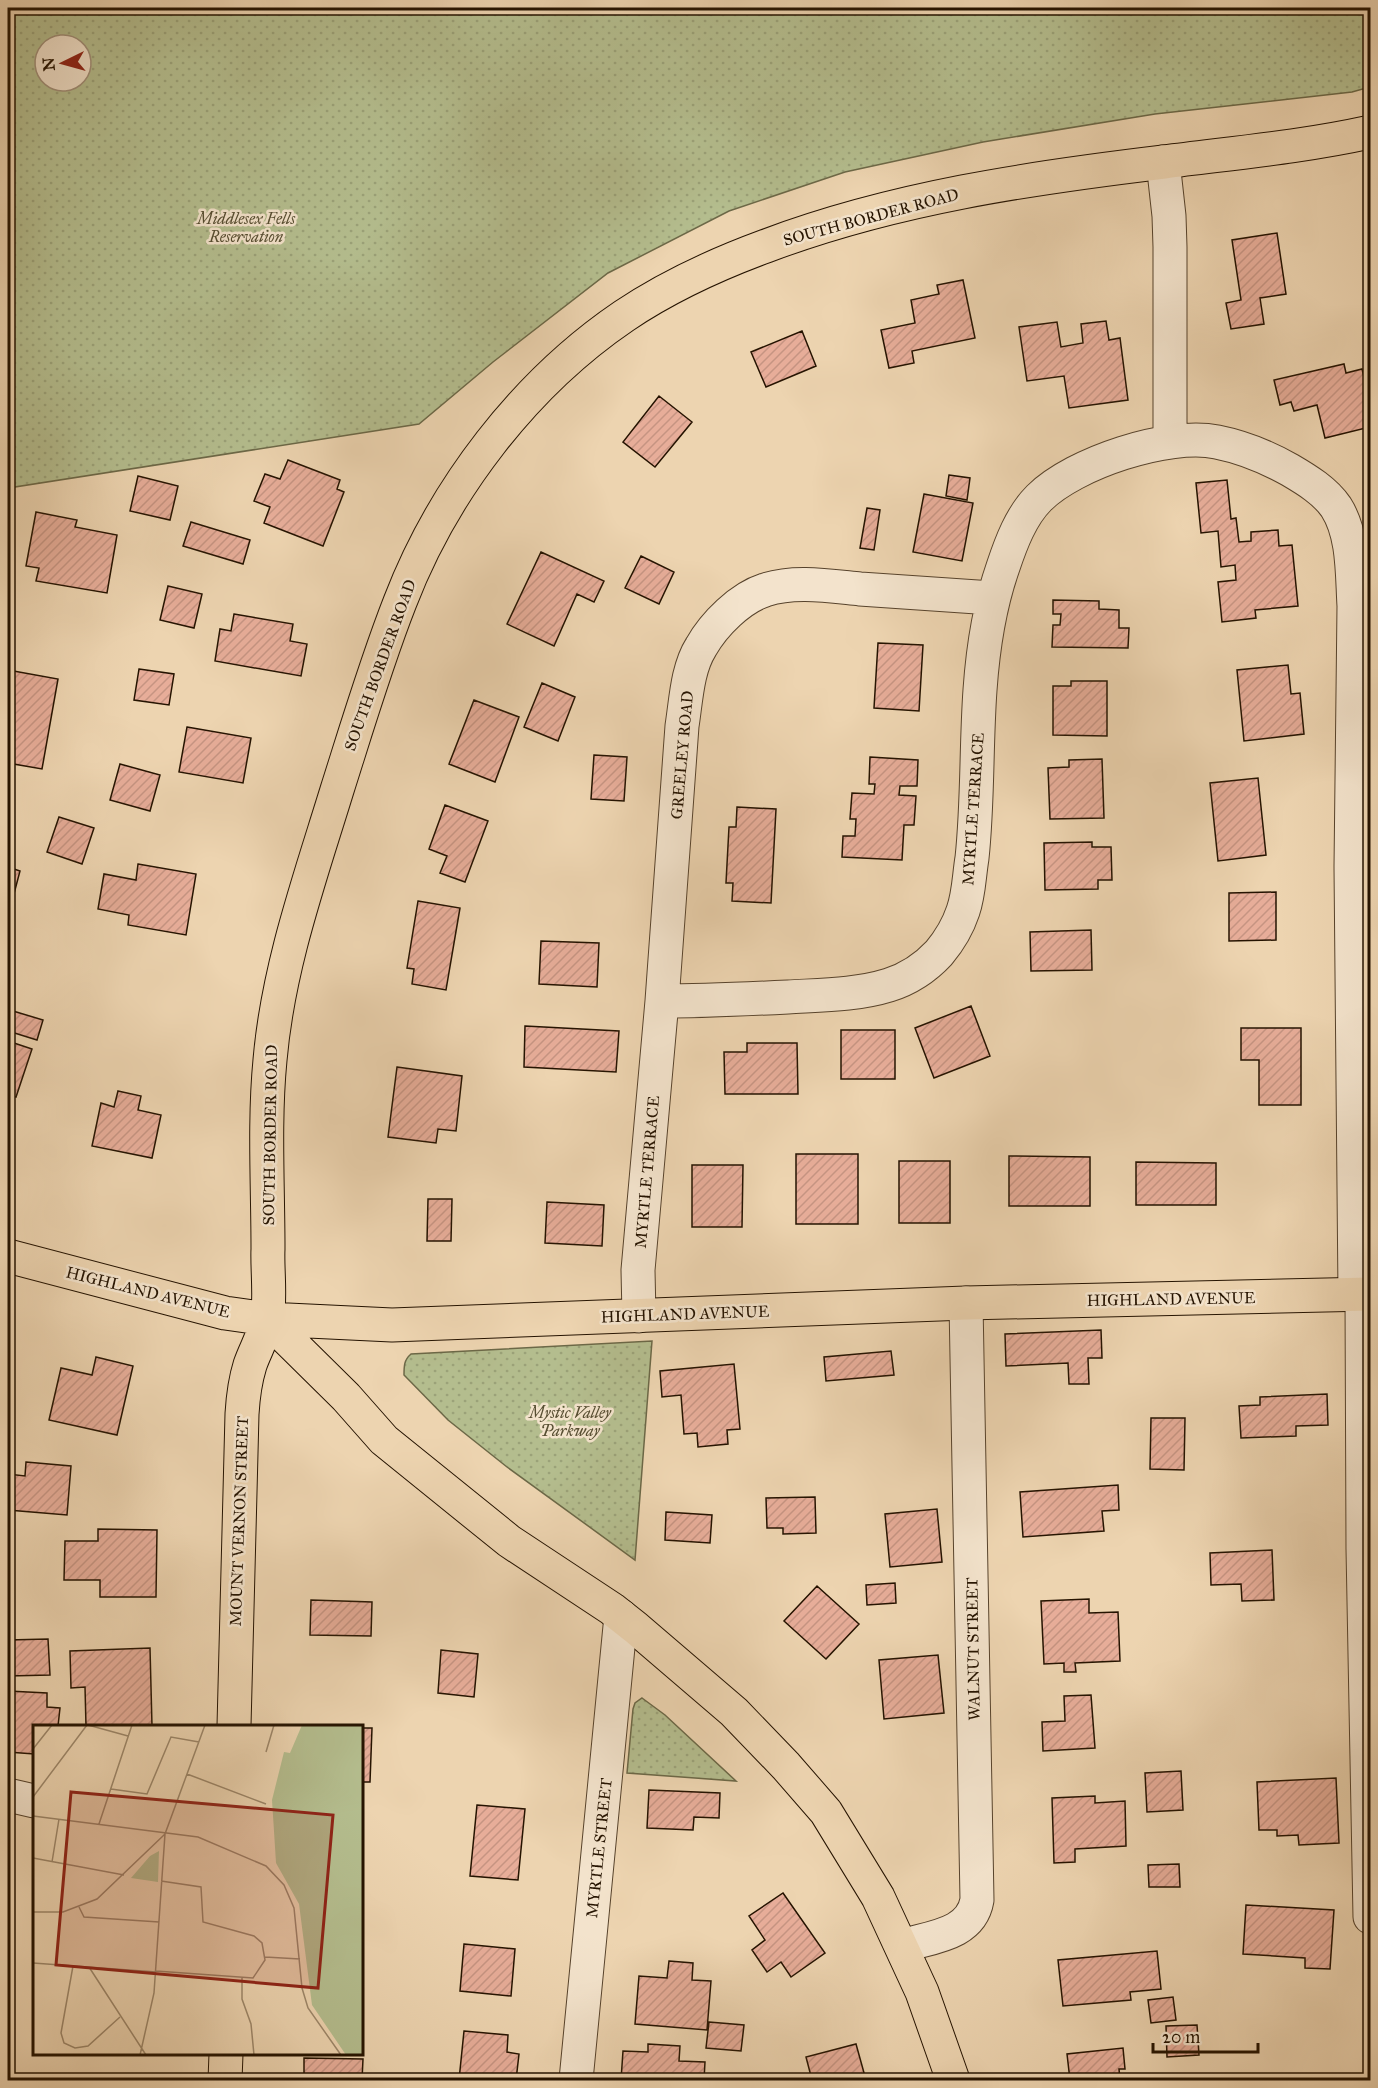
<svg xmlns="http://www.w3.org/2000/svg" width="1378" height="2088" viewBox="0 0 1378 2088" font-family="'IM FELL Great Primer',serif">
<style>
.park{fill:url(#park-dots);stroke:#6c6847;stroke-width:1.5;fill-rule:evenodd}
.building{fill:url(#building-hatch);stroke:#251300;stroke-width:1.5}
.lines{fill:none;stroke-linecap:round;stroke-linejoin:round}
.minor-casing{stroke:#57432c;stroke-width:35}
.major-casing{stroke:#251300;stroke-width:35}
.minor{stroke:#f3e3cc;stroke-width:33}
.major{stroke:#edd4b0;stroke-width:33}
.labels{text-anchor:middle;dominant-baseline:central;stroke-width:5;stroke-linejoin:round;paint-order:stroke}
.street-label{font-size:16px;fill:#251300;stroke:#f3e3cc}
.park-label{font-size:16px;font-style:italic;fill:#574e32;stroke:#f3e3cc}
.inset-road{fill:none;stroke:#9d876a;stroke-width:1.5}
.view{fill:#8f2418;fill-opacity:0.15;stroke:#8f2418;stroke-width:3}
.inset-edge{fill:none;stroke:#251300;stroke-width:3}
</style>
<defs>
<pattern id="park-dots" width="8" height="8" patternUnits="userSpaceOnUse" patternTransform="scale(1.5)"><rect width="8" height="8" fill="#b4bd8e"/><path d="M2 2h.1M6 6h.1" fill="none" stroke="#9ba279" stroke-width="1.8" stroke-linecap="round"/></pattern>
<pattern id="building-hatch" width="6" height="6" patternUnits="userSpaceOnUse" patternTransform="scale(1.5)"><rect width="6" height="6" fill="#e7ad99"/><path d="M-1 1l2-2M0 6l6-6M5 7l2-2" fill="none" stroke="#c69482"/></pattern>
</defs>
<rect width="100%" height="100%" fill="#edd4b0"/>
<filter id="stains"><feTurbulence type="fractalNoise" baseFrequency=".00333" numOctaves="4"/><feColorMatrix values="0 0 0 0 .2 0 0 0 0 .09 0 0 0 0 .02 0 0 0 .5 -.17"/></filter>
<radialGradient id="worn" r=".72"><stop offset=".6" stop-color="#630" stop-opacity="0"/><stop offset="1" stop-color="#630" stop-opacity=".3"/></radialGradient>
<path class="park" d="M8,8H1370V87L1352,92L1155,114L983,142L845,172L729,211L608,273L493,362L419,424L8,488ZM45,45H81V81H45Z
M652,1341L635,1560L507,1467L448,1420L404,1375C404,1366 404,1360 411,1354Z
M642,1698L665,1715L736,1781L627,1773L633,1709L635,1703Z"/>
<path class="building" d="M1277,233L1286,294L1260,298L1264,324L1231,329L1226,303L1241,300L1232,240Z
M963,280L975,338L912,351L914,363L889,368L881,330L915,323L911,300L939,294L937,285Z
M1106,321L1109,340L1120,338L1128,400L1069,408L1064,376L1027,381L1019,327L1057,322L1061,347L1083,343L1081,324Z
M802,331L816,366L766,387L751,352Z
M1344,364L1346,373L1362,369L1365,381L1370,379V427L1325,438L1317,405L1294,411L1291,402L1280,405L1274,380Z
M659,396L692,422L655,467L623,442Z
M288,460L340,480L337,489L344,492L323,546L264,523L270,507L254,501L265,474L280,479Z
M949,475L970,478L967,500L946,496Z
M138,476L178,486L170,520L130,511Z
M1227,480L1231,519L1236,518L1239,542L1251,541V532L1278,530L1279,546L1292,545L1298,606L1255,610L1256,618L1222,622L1218,582L1236,580L1235,565L1221,567L1218,531L1201,533L1196,483Z
M924,494L973,503L962,561L913,552Z
M867,508L880,510L874,550L860,548Z
M36,512L77,520L75,527L117,535L107,593L36,581L39,568L26,566Z
M191,522L250,540L243,564L183,546Z
M541,552L604,581L594,602L577,594L554,646L507,624Z
M641,556L674,572L659,604L625,588Z
M168,586L202,594L194,628L160,620Z
M1053,600L1099,601V609L1119,610V628H1129L1128,648L1052,647L1053,625H1060L1061,614H1053Z
M234,614L293,624L290,641L307,644L301,676L215,661L220,629L231,631Z
M878,643L923,645L919,711L874,708Z
M1288,665L1291,694L1300,693L1304,734L1244,741L1237,670Z
M139,669L174,674L169,705L134,700Z
M8,670L58,679L42,769L8,763Z
M1071,681H1107V736L1053,735V686H1071Z
M542,683L575,697L558,741L524,727Z
M474,700L519,717L495,782L449,764Z
M187,727L251,738L243,783L179,772Z
M594,755L627,757L624,801L591,799Z
M870,757L918,760L917,786H900L899,795L916,796L914,825H904L902,860L842,857L843,836H855L856,819H850L852,793L874,794L875,784H869Z
M1102,759L1104,818L1050,819L1048,768L1069,767V760Z
M120,764L160,775L150,811L110,800Z
M1258,778L1266,855L1218,861L1210,783Z
M445,805L488,821L465,882L440,873L447,856L429,849Z
M737,807L776,809L771,903L732,901L733,883H726L729,827H736Z
M59,817L94,828L82,864L47,852Z
M1092,842V847H1111L1112,880H1098V889L1045,890L1044,843Z
M138,864L196,874L186,935L128,925L129,915L98,909L104,874L136,880Z
M8,867L20,871L10,909L8,908Z
M1276,892V940L1229,941V893Z
M418,901L460,908L446,990L412,984L414,969L407,968Z
M1091,930L1092,970L1031,971L1030,932Z
M541,941L599,943L597,987L539,984Z
M971,1006L990,1056L934,1078L915,1028Z
M13,1011L43,1020L37,1040L8,1031Z
M525,1026L619,1031L616,1072L524,1067Z
M1241,1028H1301V1105H1259V1060H1241Z
M841,1030H895V1079H841Z
M8,1041L32,1049L16,1097L8,1095Z
M747,1043H797L798,1094H725L724,1052H747Z
M397,1067L462,1076L456,1131L438,1129L436,1143L388,1137Z
M118,1091L141,1096L138,1110L161,1115L152,1158L92,1146L101,1103L114,1107Z
M796,1154H858V1224H796Z
M1009,1156L1090,1157V1206H1009Z
M899,1161H950V1223H899Z
M1136,1162L1216,1163V1205H1136Z
M692,1165H743L742,1227H692Z
M428,1199H452L451,1241H427Z
M547,1202L604,1205L602,1246L545,1243Z
M1101,1330L1102,1358H1088L1089,1384H1069L1068,1363L1006,1366L1005,1334Z
M891,1351L894,1375L826,1381L824,1357Z
M96,1357L133,1366L117,1435L49,1420L61,1368L92,1375Z
M734,1364L740,1429L727,1430L728,1444L698,1447L697,1433L684,1434L681,1395L662,1397L660,1371Z
M1327,1394L1328,1425L1296,1426V1436L1241,1438L1239,1406L1260,1405V1397Z
M1151,1418H1185L1184,1470L1150,1469Z
M26,1462L71,1466L67,1515L8,1510V1474L25,1476Z
M1118,1485L1119,1510L1102,1511L1104,1531L1023,1537L1020,1492Z
M815,1497L816,1533L783,1534V1528H767L766,1498Z
M937,1509L942,1562L890,1567L885,1514Z
M666,1512L712,1515L710,1543L665,1540Z
M98,1529L157,1530L156,1597H100V1580H64L65,1541H98Z
M1272,1550L1274,1600L1242,1601L1241,1584L1211,1585L1210,1553Z
M895,1583L896,1603L867,1605L866,1585Z
M817,1586L859,1624L826,1659L784,1621Z
M1089,1599V1613L1118,1612L1120,1661L1075,1663L1076,1672H1064V1663L1044,1664L1041,1601Z
M311,1600L372,1602L371,1636L310,1635Z
M48,1639L50,1675L8,1676V1640Z
M150,1648L152,1726H86L85,1687L71,1688L70,1651Z
M441,1650L478,1654L474,1697L438,1693Z
M938,1655L944,1713L884,1719L879,1660Z
M8,1691L47,1693V1707L60,1708L58,1726H34V1754L8,1752Z
M1091,1695L1095,1748L1043,1751L1042,1722L1065,1721L1064,1696Z
M362,1728H372L370,1782H362Z
M1181,1771L1183,1810L1147,1812L1145,1773Z
M1336,1778L1339,1843L1299,1845L1298,1835L1277,1836V1830H1259L1257,1782Z
M649,1790L720,1793L719,1818L694,1817L693,1830L647,1828Z
M1095,1796V1803L1125,1801L1126,1846L1075,1849V1862L1054,1863L1052,1798Z
M477,1805L525,1809L518,1880L470,1876Z
M1179,1864L1180,1887H1149L1148,1865Z
M783,1893L825,1953L791,1977L781,1962L767,1972L752,1950L765,1940L749,1916Z
M1246,1905L1334,1910L1330,1969L1305,1968V1958L1243,1954Z
M464,1944L515,1949L511,1996L460,1991Z
M1157,1951L1161,1989L1130,1992L1131,2000L1063,2006L1058,1960Z
M669,1961L693,1963L692,1980L711,1981L707,2030L635,2024L639,1976L667,1978Z
M1173,1997L1176,2020L1151,2023L1148,2000Z
M709,2022L744,2025L741,2051L706,2048Z
M1197,2025L1199,2055L1167,2057L1166,2026Z
M464,2031L508,2035L507,2052L519,2054L516,2080H459Z
M648,2044L680,2046L679,2061L705,2062L704,2080H621L623,2051L648,2052Z
M856,2044L866,2080H812L806,2057Z
M1123,2048L1125,2069H1119L1120,2080H1070L1067,2054Z
M304,2058L363,2059L362,2080H304Z
M8,2073L46,2080H8Z"/>
<g class="lines">
<defs>
<path id="minor" d="M1163,162L1169,216L1170,247V442
M662,1001L682,726C686,701 687,669 701,647C714,624 740,598 765,590C794,580 830,586 860,589C904,592 948,595 992,598
M1362,1295L1363,1549L1370,1917
M639,1316L638,1270L662,1001C704,1001 746,999 788,997C822,995 857,995 889,985C908,979 926,967 939,953C949,941 958,926 963,911C969,894 969,876 972,858C978,802 976,746 980,690C983,647 989,607 1003,567C1011,543 1021,516 1039,498C1074,463 1168,432 1217,442C1242,447 1267,457 1290,470C1307,480 1325,491 1336,507C1354,535 1352,575 1354,606L1351,867L1355,1295
M8,1795L34,1801
M902,1946C931,1937 971,1935 977,1900L966,1303
M576,2080L621,1616"/>
<path id="major" d="M8,1256L225,1313L267,1319L392,1325L966,1303L1370,1294
M267,1319L346,1397L384,1440L509,1541L612,1609L636,1628L734,1712L786,1766L826,1812L878,1897L922,1992L953,2080
M234,1726L242,1414C243,1397 245,1381 250,1365C255,1350 265,1334 267,1318C271,1300 267,1268 268,1249C268,1186 264,1122 270,1060C278,967 310,878 337,790C357,727 376,663 400,602C443,490 524,384 624,316C667,287 717,264 766,246C893,198 1030,178 1164,162C1233,153 1302,147 1370,132
M225,2080L226,2054"/>
</defs>
<use href="#minor" class="minor-casing"/>
<use href="#major" class="major-casing"/>
<use href="#minor" class="minor"/>
<use href="#major" class="major"/>
</g>
<g class="labels">
<g class="street-label">
<text transform="translate(871 217) rotate(-15)">SOUTH BORDER ROAD</text>
<text transform="translate(380 665) rotate(-70)">SOUTH BORDER ROAD</text>
<text transform="translate(682 755) rotate(-85)">GREELEY ROAD</text>
<text transform="translate(973 809) rotate(-86)">MYRTLE TERRACE</text>
<text transform="translate(270 1135) rotate(-89)">SOUTH BORDER ROAD</text>
<text transform="translate(647 1172) rotate(-85)">MYRTLE TERRACE</text>
<text transform="translate(148 1292) rotate(14)">HIGHLAND AVENUE</text>
<text transform="translate(1171 1299) rotate(-1)">HIGHLAND AVENUE</text>
<text transform="translate(685 1314) rotate(-2)">HIGHLAND AVENUE</text>
<text transform="translate(239 1521) rotate(-88)">MOUNT VERNON STREET</text>
<text transform="translate(973 1649) rotate(-91)">WALNUT STREET</text>
<text transform="translate(599 1848) rotate(-84)">MYRTLE STREET</text>
</g>
<g class="park-label">
<text x="246" y="218">Middlesex Fells<tspan x="246" dy="18">Reservation</tspan></text>
<text x="570" y="1412">Mystic Valley<tspan x="570" dy="18">Parkway</tspan></text>
</g>
</g>
<g transform="translate(33 1725)">
<rect width="330" height="330" fill="#edd4b0"/>
<path d="M269,0H330V330H313L279,280L266,179L243,138L239,75L251,27L257,28ZM126,126L125,157L98,153L117,131Z" fill="#b4bd8e"/>
<path class="inset-road" d="M55,0L95,11M0,24L19,0M233,27L241,0M154,49L233,79M78,64L114,69L138,12L166,17M0,72L54,0M0,91L165,112L233,141L251,160L261,183L269,263L275,283L308,330M66,99L99,0M0,133L91,150M19,137L26,94M46,182L51,192L126,197M0,187H30L64,174L132,109M232,232L267,234M0,238L123,247M40,241L28,308L31,318L42,323L55,321L87,292M56,242L113,330M123,246L220,253L232,235L229,218L221,211L170,197L168,162L128,156M209,253V274L218,299L221,330M107,330L121,268L132,109L172,0"/>
<path class="view" d="M38,67L300,90L285,263L23,240Z"/>
<rect width="330" height="330" class="inset-edge"/>
</g>
<rect width="1378" height="2088" fill="none" stroke="#edd4b0" stroke-width="30"/>
<rect x="9" y="9" width="1360" height="2070" fill="none" stroke="#251300" stroke-width="3"/>
<rect x="15" y="15" width="1348" height="2058" fill="none" stroke="#251300" stroke-width="1.5"/>
<g transform="translate(63 63) rotate(265)"><circle r="28" fill="#f3e3cc" stroke="#a1907a" stroke-width="1.5"/>
<path d="M0-4.5L10 22L0 15L-10 22Z" fill="#8f2418"/>
<text y="-9" font-size="16" font-weight="bold" text-anchor="middle" fill="#251300">N</text>
</g>
<path d="M1153 2043v9h105v-9" fill="none" stroke="#251300" stroke-width="3"/>
<text x="1162" y="2043" font-size="18" fill="#251300" stroke="#f3e3cc" stroke-width="4.5" paint-order="stroke">20 m</text>
<rect width="100%" height="100%" filter="url(#stains)"/>
<rect width="100%" height="100%" fill="url(#worn)"/>
</svg>
